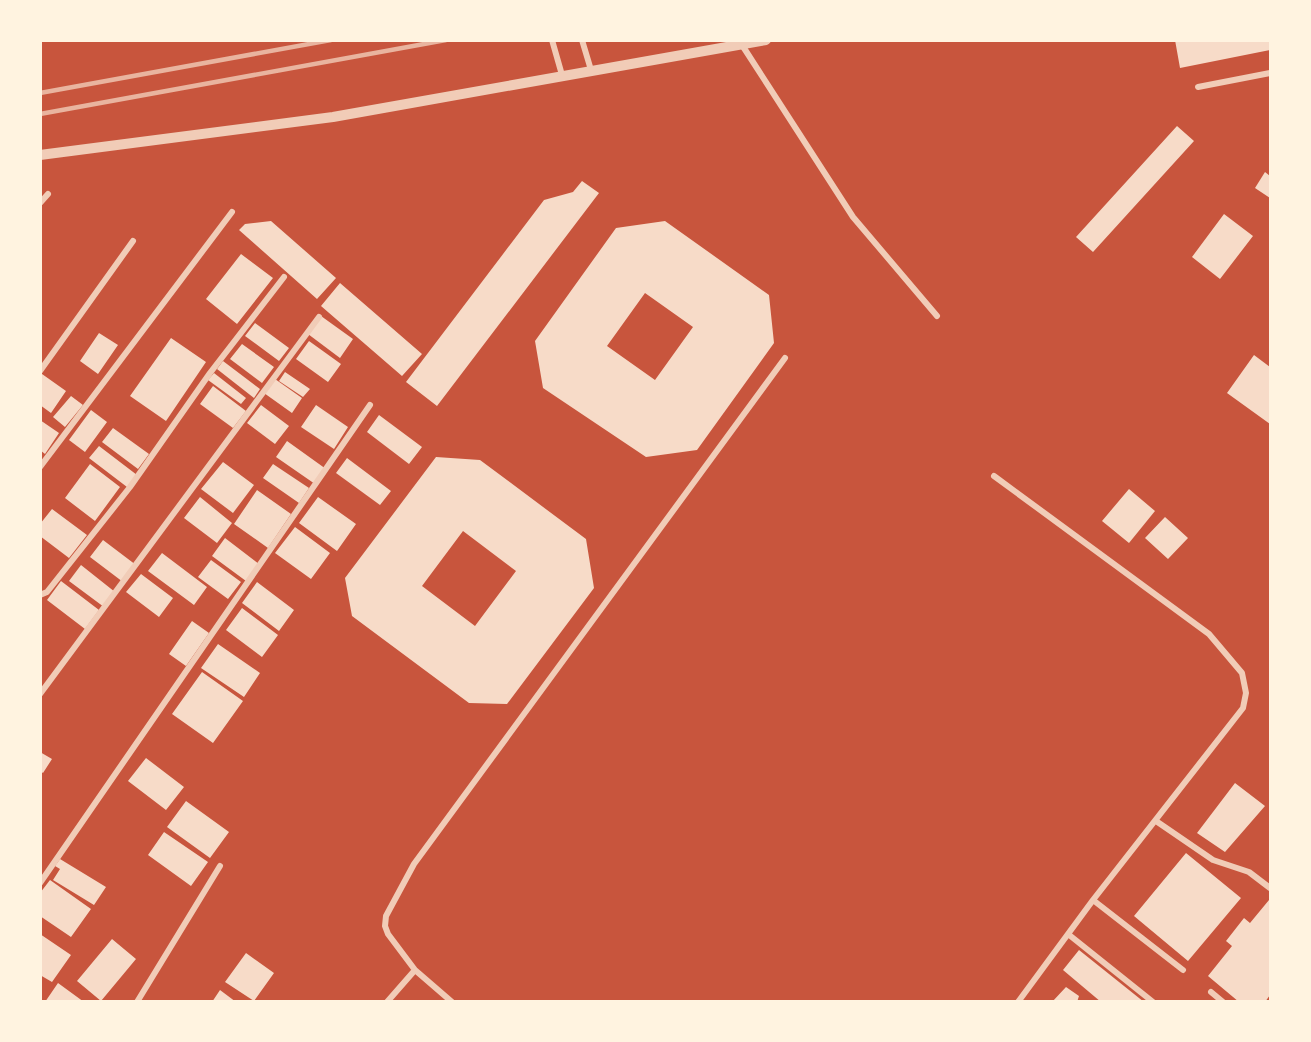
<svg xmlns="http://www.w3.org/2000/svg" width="1311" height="1042" viewBox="0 0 1311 1042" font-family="Spectral,serif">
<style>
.building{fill:#f7dbc8;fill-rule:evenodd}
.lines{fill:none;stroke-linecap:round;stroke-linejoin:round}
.minor{stroke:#f1ccb7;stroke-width:6}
.tertiary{stroke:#f1ccb7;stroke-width:10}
.rail{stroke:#e9b49f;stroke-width:4.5}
</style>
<rect width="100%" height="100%" fill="#c8553d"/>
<path class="building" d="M1175,40H1270V50L1180,68Z
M1177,126L1194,141L1093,252L1076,237Z
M1265,172L1270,176V198L1255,188Z
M582,181L599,193L437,406L406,382L544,200L573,192Z
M1224,214L1253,236L1220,279L1192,257Z
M271,221L336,278L317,299L239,230L245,224Z
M665,221L769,295L774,343L697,450L646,457L543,388L535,341L616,228ZM645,293L693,327L655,380L607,346Z
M241,254L273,278L237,324L206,299Z
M340,283L422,354L402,376L321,306Z
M321,316L353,339L340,358L308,334Z
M255,323L289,348L279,361L245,336Z
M99,333L118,345L98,374L80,361Z
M171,338L206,362L166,421L130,396Z
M309,341L341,364L328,382L296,359Z
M242,344L274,367L262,383L230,359Z
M1254,355L1270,367V424L1227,393Z
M223,361L260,389L254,398L217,369Z
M285,372L310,389L303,397L279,381Z
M214,373L246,398L241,404L208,380Z
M42,374L66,391L51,413L40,405V376Z
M275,379L302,398L292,413L264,393Z
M213,386L246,411L233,428L200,404Z
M71,396L83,405L65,427L53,417Z
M261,405L289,426L275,444L247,423Z
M316,405L348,427L334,449L301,427Z
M91,410L107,422L85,452L69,440Z
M379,415L422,447L409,464L367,432Z
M40,420L59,433L45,454L40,450Z
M113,428L149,454L138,469L102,442Z
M287,441L326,469L315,484L276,457Z
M99,446L137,475L127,487L89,458Z
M436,457L480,460L586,539L594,588L507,704L469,703L352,616L345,578ZM463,531L516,571L475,626L422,586Z
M347,458L391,491L380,505L336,473Z
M223,462L254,485L233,513L201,489Z
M90,464L120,487L95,521L65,498Z
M273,464L309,488L299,503L263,478Z
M1129,489L1155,511L1129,543L1102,521Z
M257,490L291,514L268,548L234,524Z
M200,497L232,523L217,543L184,518Z
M318,497L356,524L337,551L299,523Z
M52,509L87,535L69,558L40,536V524Z
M1165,517L1188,538L1168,559L1145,538Z
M295,527L330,553L311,579L275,553Z
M225,538L259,564L246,581L212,556Z
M103,540L136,565L123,582L90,557Z
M162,553L207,587L194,605L148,571Z
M211,560L241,582L228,599L198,577Z
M81,565L115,592L104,607L69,581Z
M141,574L173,598L159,617L126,592Z
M61,581L99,610L85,629L47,600Z
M257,582L294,610L279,631L242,603Z
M242,608L278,635L262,657L226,630Z
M192,621L209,633L186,666L169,654Z
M218,644L260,673L244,697L201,668Z
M202,672L243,701L213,743L172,714Z
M40,752L52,759L43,773L40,771Z
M146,758L184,787L166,810L128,781Z
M1235,783L1265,806L1225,852L1197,833Z
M186,801L229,832L210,858L167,827Z
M164,832L208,862L191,886L148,855Z
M1186,853L1241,898L1188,961L1134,916Z
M60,859L106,887L94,905L53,880L60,869L55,866Z
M50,880L91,909L71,937L40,916V893Z
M1269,900L1270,995L1265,1002H1239L1208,976L1232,946L1226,941L1244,918L1250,923Z
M40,934L71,955L52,982L40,975Z
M112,939L136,959L101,1001L77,981Z
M1079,950L1144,1002H1101L1063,970Z
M246,953L274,973L254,1001L225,982Z
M58,983L84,1002H45Z
M1066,987L1079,996L1077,1002H1052Z
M220,990L236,1002H212Z"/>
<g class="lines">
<path class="minor" d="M552,40L562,75
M582,40L591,70
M742,45L853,217L937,316
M1198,87L1270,73
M40,203L48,194
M40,371L133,241
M40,467L232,212
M994,476L1209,634L1242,673L1246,693L1243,708L1093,900L1018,1002
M40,595L47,592L130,487L210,373L284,277
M40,694L319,317
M1156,821L1213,860L1249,872L1270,888
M40,883L370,405
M1093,900L1183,970
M1068,934L1153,1002
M1211,992L1223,1002
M137,1002L220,866
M387,1002L415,970
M452,1002L415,970L388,934L385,926L386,916L414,864L785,358"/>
<path class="tertiary" d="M40,155L333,117L766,40"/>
<path class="rail" d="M40,93L331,40
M40,114L446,40"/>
</g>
<rect width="1311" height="1042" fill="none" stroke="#fff3e0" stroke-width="84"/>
</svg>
